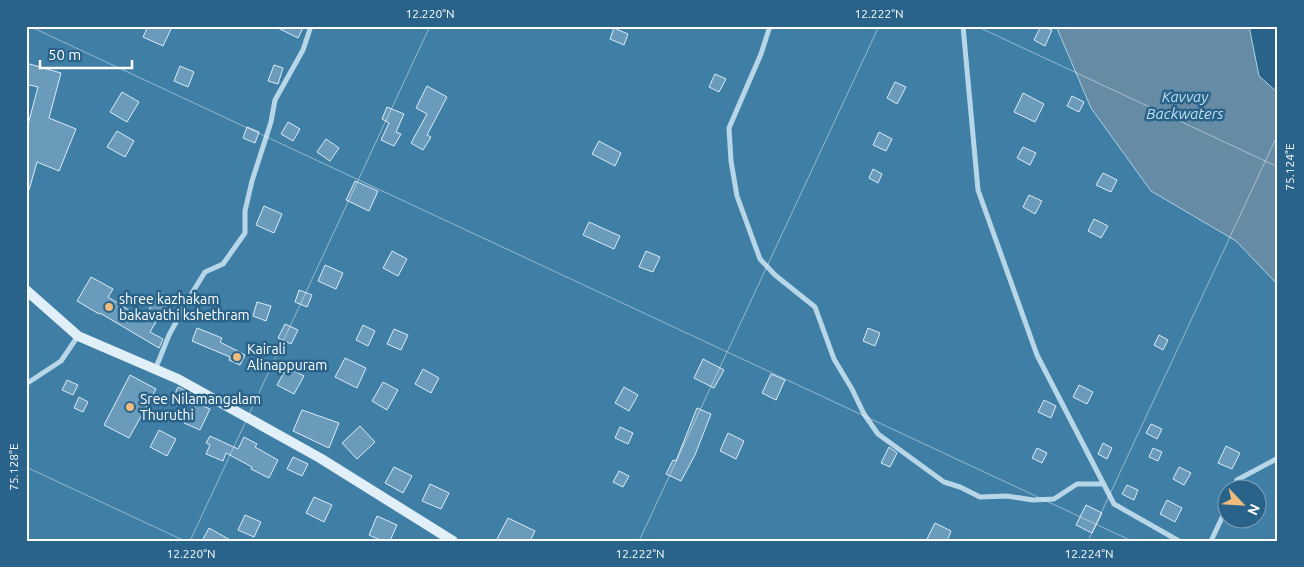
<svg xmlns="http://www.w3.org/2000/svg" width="1304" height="567" viewBox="0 0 1304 567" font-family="Ubuntu,sans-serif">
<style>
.green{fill:#3f7ea5;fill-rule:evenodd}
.water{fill:#668ba4;stroke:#acd2e8}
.building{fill:#6a9bbb;stroke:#dbecf7}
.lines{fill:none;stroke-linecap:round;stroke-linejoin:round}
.street{stroke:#b7d6e8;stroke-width:5}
.secondary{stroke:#e1eff8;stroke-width:10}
.ticks{fill:none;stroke:#fff;stroke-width:1;stroke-opacity:0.45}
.poi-dot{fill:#efbb7f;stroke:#2a6389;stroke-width:2}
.labels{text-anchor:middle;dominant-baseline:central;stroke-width:5;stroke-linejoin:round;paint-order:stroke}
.poi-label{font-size:14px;fill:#fff;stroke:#2a6389;text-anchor:start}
.water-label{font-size:15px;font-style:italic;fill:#c3dff0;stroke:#2a6389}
.neatline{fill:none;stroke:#fff;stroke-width:2}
.ticks-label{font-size:12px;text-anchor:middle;fill:#fff}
</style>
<rect width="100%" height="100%" fill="#2a6389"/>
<path class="green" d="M26,26H1056L1091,108L1151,191L1237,242L1278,285V541H26ZM1226,490H1256V520H1226Z"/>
<path class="water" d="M1056,26H1249L1259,76L1278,93V285L1236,241L1151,191L1091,108Z"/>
<path class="building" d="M148,26H166L171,29L163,46L143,37Z
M274,26H304L298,38Z
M1041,26L1052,30L1045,46L1034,40Z
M614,28L628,34L624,45L610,39Z
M26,63L61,73L49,118L76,129L59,171L37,162L29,190H26V132L38,87L26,84Z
M274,65L283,68L278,84L268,81Z
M180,66L194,72L188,87L174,81Z
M715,74L726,79L719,92L709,87Z
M895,82L906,87L897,104L887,98Z
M427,86L447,97L427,135L431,137L423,150L411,143L427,114L416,108Z
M122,92L139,102L127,122L110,112Z
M1023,93L1044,104L1035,122L1014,112Z
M1072,96L1084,102L1079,112L1067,106Z
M387,107L404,114L396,132L401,134L394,146L381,140L389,123L382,119Z
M288,122L300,129L293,141L281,134Z
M247,127L259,132L255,143L243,138Z
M117,131L134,141L125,157L107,147Z
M879,132L892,139L886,151L873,145Z
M326,139L339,148L330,161L317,152Z
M599,141L621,153L615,166L592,154Z
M1023,147L1036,153L1030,165L1017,158Z
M873,169L882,174L878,183L869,178Z
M1103,173L1117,180L1111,192L1096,185Z
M355,181L378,191L369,211L346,200Z
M1029,195L1042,201L1035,214L1023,207Z
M264,206L282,214L274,233L256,225Z
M1094,219L1108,226L1101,238L1088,231Z
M589,222L620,236L614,249L583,235Z
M392,251L407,259L398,276L383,268Z
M646,251L660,257L653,272L639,267Z
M325,265L343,273L336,289L318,281Z
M91,277L113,289L108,297L143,319L160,292L170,298L150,332L163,339L159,348L100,313L99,314L77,301Z
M299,290L312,295L307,307L295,302Z
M257,302L271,306L266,321L253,316Z
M285,324L298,330L291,344L278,338Z
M363,325L375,331L368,346L356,340Z
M197,328L222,338L220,342L245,355L240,365L229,360L230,357L192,341Z
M868,328L880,333L875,346L863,341Z
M394,329L408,335L401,350L387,344Z
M1159,335L1168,340L1163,350L1154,345Z
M345,358L366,368L357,388L335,377Z
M703,359L724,370L714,388L694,378Z
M287,367L304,376L294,394L277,385Z
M423,369L439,378L431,393L415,384Z
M771,374L785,380L776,400L762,393Z
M130,375L156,389L129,438L104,425Z
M67,380L78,385L73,395L62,390Z
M383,382L398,390L387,410L372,401Z
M1079,385L1093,392L1087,404L1073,397Z
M178,387L190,393L184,406L172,400Z
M624,387L638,395L629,411L615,403Z
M79,397L88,402L83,412L74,408Z
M1044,400L1056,406L1051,418L1038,412Z
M194,402L210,409L200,430L184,423Z
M697,408L711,414L695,455L681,481L666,474L673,460L676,461Z
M302,410L339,423L329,448L293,431Z
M1151,424L1162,429L1157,439L1146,433Z
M360,426L375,442L357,459L342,443Z
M620,427L633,433L628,444L615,438Z
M159,430L176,439L167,456L150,447Z
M728,433L744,441L736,459L720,451Z
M210,436L238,449L244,437L257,444L255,447L278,460L269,478L251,469L252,467L226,453L223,461L206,454L210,445L206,443Z
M1103,443L1112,448L1107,459L1098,454Z
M1226,446L1240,453L1232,469L1218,463Z
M889,447L897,453L890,467L881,463Z
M1037,448L1047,453L1042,463L1032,458Z
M1153,448L1162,452L1158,461L1149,457Z
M293,457L308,464L302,476L287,469Z
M394,467L412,476L403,493L385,483Z
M1179,467L1191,473L1184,485L1173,479Z
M619,471L629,476L623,487L613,482Z
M430,484L449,493L441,509L422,501Z
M1127,485L1138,490L1134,500L1122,494Z
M314,497L332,505L324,522L306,513Z
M1167,500L1182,508L1175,522L1160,514Z
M1086,505L1102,513L1092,533L1076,525Z
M245,515L261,522L254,537L238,530Z
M377,516L397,525L390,541H382L369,535Z
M508,518L535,531L530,541H496Z
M935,523L951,531L947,541H926Z
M209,528L232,541H202Z"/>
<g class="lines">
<path class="street" d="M770,26L761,54L729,128L731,161L737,196L760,259L775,275L815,307L834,359L852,389L864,414L878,434L944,482L960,487L980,497L1007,496L1033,500L1054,499L1077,484H1103
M963,26L978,190L1037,355L1114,504L1179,541
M155,370L169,335L192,293L205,272L223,264L245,233V211L252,181L271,122L275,100L303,50L311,26
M26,384L61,361L78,336
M1233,490L1237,480L1278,458
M1211,541L1226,509"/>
<path class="secondary" d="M26,290L78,336L178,379L320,458L453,541"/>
</g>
<path class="ticks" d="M29,26L1132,541M976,26L1278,167M26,467L185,541M190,541L430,26M639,541L879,26M1088,541L1278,134"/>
<g class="poi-dot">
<circle cx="109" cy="307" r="5"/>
<circle cx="237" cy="357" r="5"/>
<circle cx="130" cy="407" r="5"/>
</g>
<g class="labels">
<g class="poi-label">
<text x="119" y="299">shree kazhakam<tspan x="119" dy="16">bakavathi kshethram</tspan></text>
<text x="247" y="349">Kairali<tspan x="247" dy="16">Alinappuram</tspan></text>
<text x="140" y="399">Sree Nilamangalam<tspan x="140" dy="16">Thuruthi</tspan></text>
</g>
<g class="water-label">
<text x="1185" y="96">Kavvay<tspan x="1185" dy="17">Backwaters</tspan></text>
</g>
</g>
<rect width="1304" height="567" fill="none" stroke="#2a6389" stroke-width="55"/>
<g transform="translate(1242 504) rotate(115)"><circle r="24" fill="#2a6389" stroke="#7fa1b8"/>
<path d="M0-4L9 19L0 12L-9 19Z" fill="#efbb7f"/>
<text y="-8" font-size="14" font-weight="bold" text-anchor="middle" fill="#ffffff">N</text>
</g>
<path d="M40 60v8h92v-8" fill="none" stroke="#ffffff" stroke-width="2.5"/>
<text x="48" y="60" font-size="15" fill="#ffffff" stroke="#2a6389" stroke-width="4" paint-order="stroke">50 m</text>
<rect x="28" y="28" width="1248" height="512" class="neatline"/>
<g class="ticks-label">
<text x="430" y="18">12.220°N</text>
<text x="879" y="18">12.222°N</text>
<text transform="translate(1290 167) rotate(-90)" y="4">75.124°E</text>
<text transform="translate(14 467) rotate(-90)" y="4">75.128°E</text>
<text x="191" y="558">12.220°N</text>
<text x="640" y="558">12.222°N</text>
<text x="1089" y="558">12.224°N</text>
</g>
</svg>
